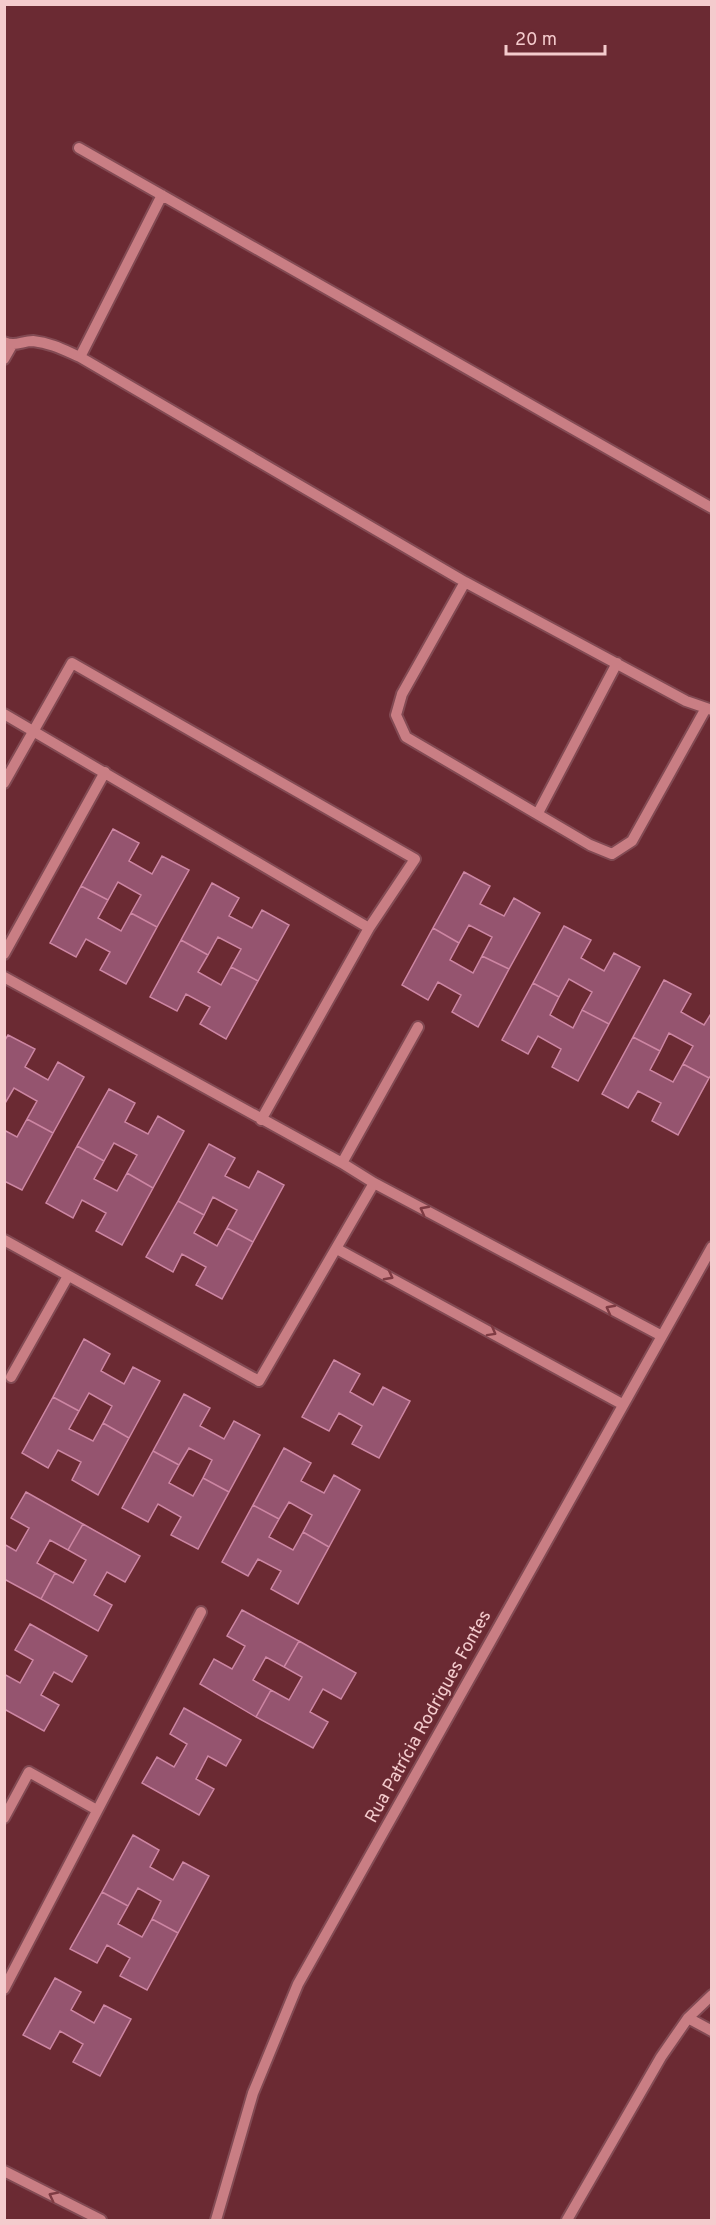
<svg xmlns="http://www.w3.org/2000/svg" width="716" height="2225" viewBox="0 0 716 2225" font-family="Overpass,sans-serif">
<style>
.building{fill:#95546f;stroke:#cd86a3;stroke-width:1.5}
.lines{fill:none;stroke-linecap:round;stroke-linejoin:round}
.minor-casing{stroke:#824a53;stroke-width:14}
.minor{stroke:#c97e84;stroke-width:10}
.oneway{stroke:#7e3b43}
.labels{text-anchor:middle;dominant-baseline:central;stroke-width:5;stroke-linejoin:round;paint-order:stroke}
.street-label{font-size:18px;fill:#f4cbcd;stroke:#6b2a33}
</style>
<rect width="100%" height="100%" fill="#6b2a33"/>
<path class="building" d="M113,829L139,843L129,861L152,874L162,856L189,870L157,927L131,913L141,895L118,882L108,900L81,886Z
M464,872L490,886L480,904L504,916L514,898L540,913L509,969L482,956L492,937L469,925L459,943L433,928Z
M212,883L239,898L229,916L252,928L262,910L289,925L258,981L231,967L241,949L218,937L208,955L181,940Z
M81,886L108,900L98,918L121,931L131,913L157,927L126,984L100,970L110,952L86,939L76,957L50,943Z
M564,926L591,940L581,958L604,971L614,953L640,967L609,1024L582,1010L592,992L569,979L559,997L533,983Z
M433,928L459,943L450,960L473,973L482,956L509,969L478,1027L452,1012L461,995L438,982L428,1000L402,985Z
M181,940L208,955L198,972L221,985L231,967L258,981L226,1039L200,1024L210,1007L186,994L177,1011L150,997Z
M664,980L691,994L681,1012L704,1025L712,1012V1074L709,1078L683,1064L693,1046L669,1033L660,1051L633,1037Z
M533,983L559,997L550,1015L573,1028L582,1010L609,1024L578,1081L552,1067L561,1049L538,1036L528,1054L502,1040Z
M8,1035L35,1049L25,1067L48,1080L58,1062L84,1077L53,1133L27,1119L37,1101L14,1088L4,1105V1042Z
M633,1037L660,1051L650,1070L673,1082L683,1064L709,1078L678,1135L652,1121L661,1103L638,1091L628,1108L602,1094Z
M109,1089L135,1103L125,1122L148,1134L158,1116L184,1131L153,1188L127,1173L137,1155L114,1143L104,1161L77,1146Z
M27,1119L53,1133L22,1190L4,1181V1130L17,1137Z
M209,1144L235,1158L225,1176L249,1188L258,1171L284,1185L253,1242L227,1228L237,1210L213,1197L204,1215L178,1201Z
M77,1146L104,1161L94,1179L117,1191L127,1173L153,1188L122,1245L96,1231L106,1213L82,1200L73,1218L46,1203Z
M178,1201L204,1215L194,1233L217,1246L227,1228L253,1242L222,1299L196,1285L206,1267L182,1254L173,1272L146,1257Z
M84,1339L110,1354L101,1371L124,1384L133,1367L160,1381L129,1438L103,1423L112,1406L89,1393L79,1411L53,1397Z
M334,1360L360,1374L350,1392L373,1405L383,1387L410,1401L379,1458L352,1444L362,1426L339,1413L329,1431L302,1417Z
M184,1394L210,1408L200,1426L224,1439L234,1421L260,1435L229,1492L203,1478L212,1460L189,1448L179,1465L153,1451Z
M53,1397L79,1411L69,1429L93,1441L103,1423L129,1438L98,1495L72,1480L81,1462L58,1450L48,1468L22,1453Z
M284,1448L311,1463L301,1481L324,1493L334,1475L360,1490L329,1547L303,1532L312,1515L289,1502L279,1519L253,1505Z
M153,1451L179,1465L169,1483L193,1496L203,1478L229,1492L198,1549L171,1535L181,1517L158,1504L148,1522L122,1508Z
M26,1492L83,1524L68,1550L50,1540L37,1563L55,1573L41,1599L4,1579V1544L16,1551L29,1528L11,1518Z
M253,1505L279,1519L269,1537L293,1550L303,1532L329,1547L298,1604L271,1589L281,1571L258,1559L248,1576L222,1562Z
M83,1524L140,1556L125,1582L107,1572L94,1595L112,1605L98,1631L41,1599L55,1573L73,1583L86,1560L68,1550Z
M242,1610L299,1641L284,1667L266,1657L253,1680L271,1690L256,1717L200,1684L214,1659L232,1669L245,1646L227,1636Z
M30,1624L87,1656L72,1682L54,1672L41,1695L59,1705L44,1731L4,1709V1674L20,1683L33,1660L15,1650Z
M299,1641L356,1673L341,1699L323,1689L310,1712L328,1722L313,1748L256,1717L271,1690L289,1700L302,1677L284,1667Z
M184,1708L241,1740L226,1766L208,1756L196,1779L214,1789L199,1815L142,1783L157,1757L174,1767L187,1744L170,1734Z
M133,1835L159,1850L150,1867L173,1880L183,1862L209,1876L178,1933L152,1919L161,1901L138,1888L128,1906L102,1892Z
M102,1892L128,1906L118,1924L142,1937L152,1919L178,1933L147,1990L120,1976L130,1958L107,1945L97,1963L70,1949Z
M55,1978L81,1992L71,2010L94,2023L104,2005L131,2019L100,2076L73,2062L83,2044L60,2031L50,2049L23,2035Z"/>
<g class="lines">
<defs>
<path id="minor" d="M79,148L712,508
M4,342C15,347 22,341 33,341C51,343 64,350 80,357L465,582L686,701L712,710
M80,357L162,195
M4,359L12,345
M465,582L402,694L396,715L406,737L590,845L612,854L632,841L705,710
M4,714L369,928
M4,783L72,663L415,859L369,928L261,1120
M538,813L617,663
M4,954L105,772
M4,977L342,1163L374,1183L662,1336
M342,1163L418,1027
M4,1240L259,1381L374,1183
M337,1249L622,1404
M11,1377L68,1276
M4,1818L29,1772L97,1810
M4,1989L201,1612
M688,2018L712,2031
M4,2171L101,2220
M216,2220L253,2093L298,1984L712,1247
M567,2220L661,2057L688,2018L712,1995"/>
</defs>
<use href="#minor" class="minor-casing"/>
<use href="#minor" class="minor"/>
</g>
<defs><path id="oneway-chevron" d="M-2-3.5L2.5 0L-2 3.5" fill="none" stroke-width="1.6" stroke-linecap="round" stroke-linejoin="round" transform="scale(1.5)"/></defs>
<g class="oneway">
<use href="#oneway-chevron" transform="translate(424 1210) rotate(-152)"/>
<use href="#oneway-chevron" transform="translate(389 1276) rotate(28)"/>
<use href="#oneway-chevron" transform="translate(610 1309) rotate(-152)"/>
<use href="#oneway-chevron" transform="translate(492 1332) rotate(29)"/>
<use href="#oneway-chevron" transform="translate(53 2196) rotate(-153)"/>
</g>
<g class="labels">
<g class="street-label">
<text transform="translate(429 1717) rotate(-61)">Rua Patrícia Rodrigues Fontes</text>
</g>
</g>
<rect width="716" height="2225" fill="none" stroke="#f4cbcd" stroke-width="12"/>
<path d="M506 45v9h99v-9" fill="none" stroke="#f4cbcd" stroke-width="3"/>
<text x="515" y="45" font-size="18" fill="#f4cbcd" stroke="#6b2a33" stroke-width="4.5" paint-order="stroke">20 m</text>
</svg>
